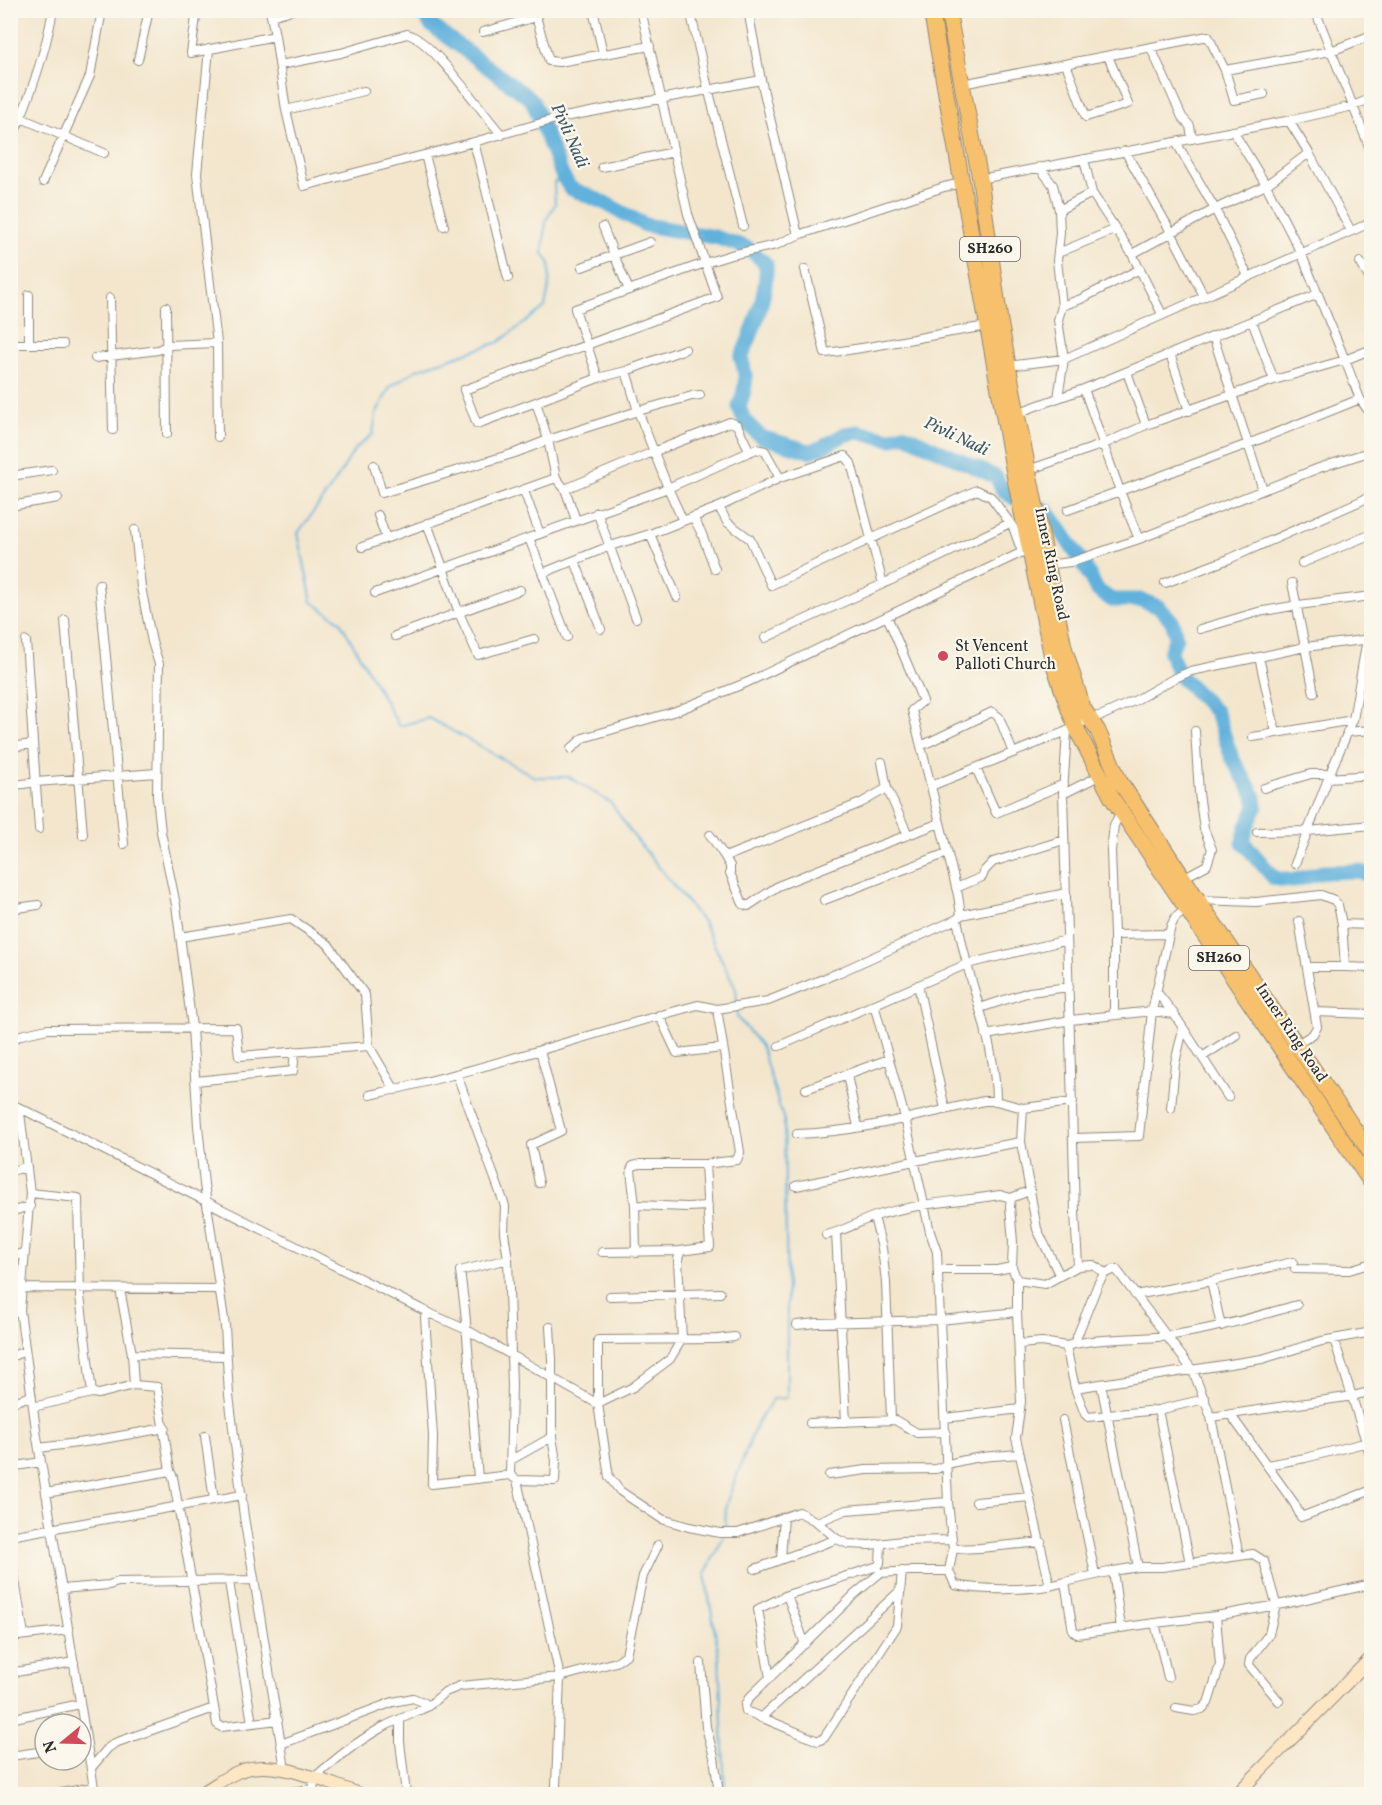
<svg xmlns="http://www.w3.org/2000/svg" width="1382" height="1805" viewBox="0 0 1382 1805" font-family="Vollkorn,serif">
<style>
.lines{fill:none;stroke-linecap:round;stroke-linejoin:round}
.stream{stroke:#61b1dc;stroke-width:2}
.river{stroke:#61b1dc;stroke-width:15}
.street-casing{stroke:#8f887c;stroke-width:10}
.secondary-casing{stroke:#8f887c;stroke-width:14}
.highway-casing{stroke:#8f887c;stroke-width:17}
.street{stroke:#fff;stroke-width:8}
.secondary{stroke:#fce6c4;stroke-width:12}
.highway{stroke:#f7c06c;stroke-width:15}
.poi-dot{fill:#d1495b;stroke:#fbf7ec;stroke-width:2}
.labels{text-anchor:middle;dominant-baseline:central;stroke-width:4.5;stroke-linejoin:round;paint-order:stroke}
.shield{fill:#fbf7ec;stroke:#696865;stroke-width:1.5}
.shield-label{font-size:15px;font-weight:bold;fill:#2b2b2b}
.street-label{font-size:16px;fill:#2b2b2b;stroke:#fbf7ec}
.poi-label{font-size:16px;fill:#2b2b2b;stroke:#fbf7ec;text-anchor:start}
.water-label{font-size:18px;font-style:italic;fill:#3e5a69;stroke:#fbf7ec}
</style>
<rect width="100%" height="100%" fill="#fbf7ec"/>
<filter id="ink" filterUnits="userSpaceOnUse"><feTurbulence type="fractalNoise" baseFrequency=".0167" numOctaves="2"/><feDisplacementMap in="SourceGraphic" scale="12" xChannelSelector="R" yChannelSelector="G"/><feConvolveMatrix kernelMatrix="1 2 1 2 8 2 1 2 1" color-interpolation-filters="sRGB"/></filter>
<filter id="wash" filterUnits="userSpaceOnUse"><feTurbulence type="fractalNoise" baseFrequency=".008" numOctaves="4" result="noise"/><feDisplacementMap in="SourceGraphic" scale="24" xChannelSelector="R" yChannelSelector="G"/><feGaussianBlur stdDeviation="1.35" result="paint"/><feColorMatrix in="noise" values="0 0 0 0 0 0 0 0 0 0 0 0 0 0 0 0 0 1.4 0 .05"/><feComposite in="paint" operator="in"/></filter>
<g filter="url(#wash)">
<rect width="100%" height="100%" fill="#f3e6cd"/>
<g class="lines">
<path class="stream" d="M562,175L554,183L555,204L546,220L543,253L550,264L549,287L545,307L499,342L416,370L390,387L376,414L373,434L355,449L333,485L298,533L312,602L340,621L399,726L429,718L535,777H569L611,803L632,834L703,922L736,989L737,1003
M725,1531L726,1504L756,1425L773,1399L787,1398V1292L784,1121L761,1046L737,1017V1009
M724,1536L705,1574L719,1655L725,1794"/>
<path class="river" d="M421,10L431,25L532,100L562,175L570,188L605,203L645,225L715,237L748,248L766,264C768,292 753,332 741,358C748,379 746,387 739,407L744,420L761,437L809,451L821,448L845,434L859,432L890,439L903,434L996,477L1003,491L1016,499L1047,510L1084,565L1097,590L1112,600H1141L1159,607L1172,621L1176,637L1170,653L1180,676L1216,712L1232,758L1255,797L1256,807L1247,826L1243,842L1274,878L1292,881L1323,872L1359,871L1372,877"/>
</g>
</g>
<g filter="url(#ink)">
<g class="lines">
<defs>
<path id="street" d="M197,10L191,53L275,36L286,110L364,91
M270,10L275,36
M534,10L549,61L559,62L650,46
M593,10L603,53
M690,10L706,80L743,226
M748,10L761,80L798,235L944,187L962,183
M1315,10L1372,154
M271,16L292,10
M483,32L536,17
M1151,48L1182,117L1190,126L1192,139
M209,49L197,174L217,343L218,437
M138,60L149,10
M1066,64L1086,117L1128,104L1108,56
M280,65L341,53L407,34C433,40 481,112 502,135
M1225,70L1234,100L1264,94
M962,84L1208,36L1225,70L1331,51L1372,35
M286,110L304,186L474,142L559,118L761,80
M21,118L104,153
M1289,121L1309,153L1351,231
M1233,131L1266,185L1301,253L1345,360L1372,349
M474,142L508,278
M1176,142L1215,209L1248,276
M10,143C29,100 45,56 53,10
M1125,151L1171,232L1204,296
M425,155L444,226
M1084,159L1092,193L1132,254L1162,314
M602,167L674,152
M1039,167L1053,185L1059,210
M980,179L1297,119L1353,106L1372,98
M43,182L90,76L102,10
M603,227L614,255L650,242
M1058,253L1116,229
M1132,254L1215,209L1266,185L1309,153
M1360,262L1372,283
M582,267L614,255L629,290
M805,269L825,353C880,347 933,334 988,326
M110,298L113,430
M1062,306L1081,299L1140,269
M166,307L167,434
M1252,321L1274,380
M1213,336L1263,490
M10,344H63
M29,344V295
M1170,354L1189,411
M95,358L158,350L168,345L217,343
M1008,366L1064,359L1372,222
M626,371L685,349
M1127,372L1146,425
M700,395L692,396L638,411L668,488L756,449L765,451L780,478L845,456L851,463L883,584
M1058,398L1084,389
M536,402L477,424L464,390L717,297L688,214L641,10
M1017,413L1058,398L1064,359L1058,320L1062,306L1057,260L1060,233L1059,210L1092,193
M374,465L382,493L515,453L548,440L536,402L598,378L575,309L705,263L731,255L776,245L798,235
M1028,470L1104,444L1146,425L1274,380L1345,360L1360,399
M10,476L52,470
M556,478L548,440L638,411L626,371L598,378
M565,489L653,452L730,422L737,425L750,452
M524,491L540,534
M10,506L58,498
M719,507L727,522L750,539L771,585L977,490L991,497L1013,527L1022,552
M1068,510L1248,444L1360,399L1372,416
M597,512L636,618
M378,515L386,538
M693,517L701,532L715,569
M427,523L459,613L478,655L534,639
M135,530L141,587L152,642L159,664L157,796L161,832L176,905L192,1027L198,1126L204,1184L225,1326L229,1395L244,1517L285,1769
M650,534L677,597
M529,538L567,637
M1139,539L1319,468L1372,451
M362,547L556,478L565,489L576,520
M575,561L601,629
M1302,563L1372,534
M1045,565L1071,562L1139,539C1118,490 1102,439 1084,389L1318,294
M543,573L610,546L650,534L683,521
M1165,583L1229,559L1372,496
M99,584L124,844
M375,593L668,488L683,521L719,507L780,478
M887,616L923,701L912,710L958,895L961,915L957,919C960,934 963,949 967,964C979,1009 996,1054 996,1101
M65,620L83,835
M1200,629L1258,612L1298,605L1372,596
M395,636L520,590
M765,638L883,584L1010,523
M26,641L39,829
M1360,682H1372
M1314,693L1305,647L1371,639
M1067,731L1063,794L1075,1212L1078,1266
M1347,732L1372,730
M1276,733L1259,657L1305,647L1292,583
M1253,737L1353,720
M921,746L992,712L999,717L1013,753
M10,747L33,744
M571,749L583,738L676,711L748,682L1029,549
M882,762L887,788
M976,768L996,813L1064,784
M1328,778L1372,775
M10,786L36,782L157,773
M931,786L1067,731L1090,718L1103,715L1136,700L1173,679L1191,671L1259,657
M1264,788L1311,774H1330
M1063,794L1099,776
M1257,832L1308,831L1372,825
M710,835L725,857L861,803L887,788L908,835
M725,857L730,866V873L743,904L748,906L778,886L870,849L940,823
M1295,864L1333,766L1353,720L1367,639L1372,603
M1183,878L1207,865L1212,849L1204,829L1199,793L1195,731
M956,888L982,877L985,870L993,862L1064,840
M824,900L947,853
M10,909L38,905
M961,915L1066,893
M1342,924L1372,925
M1114,935L1169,934
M180,937L291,919L328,944L365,995L369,1046L395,1090
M1307,967H1345
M918,985L945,1109
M1156,991L1174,1014L1228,1097
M874,1004L905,1118L930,1232L937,1252L948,1502L953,1549L949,1571
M980,1008L1029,992L1069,987
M1315,1012L1372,1014
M659,1015L677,1053L723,1048
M1114,1015V935L1111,851L1114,825L1121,812
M986,1035L1071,1020L1152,1011L1171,926L1175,918L1198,900L1256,902L1321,895L1334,900L1338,905L1342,924L1345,967L1372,968
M10,1041L21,1035L47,1029L236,1028L239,1056L369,1046
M1296,1045L1313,1034L1317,1027L1299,921
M779,1046L967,964L1067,940
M1202,1057L1236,1035
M457,1075L505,1206L504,1233L508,1259
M847,1075L858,1127
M196,1081L293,1071L295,1051
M806,1089L889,1059
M370,1095C481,1071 588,1034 698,1005L717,1009L768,1001L838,973L957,919
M10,1103L16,1106L20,1113L30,1193L20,1310L37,1437L95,1794
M16,1106L431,1314
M1023,1108L1021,1142L1037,1229L1060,1276
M1171,1108L1175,1063L1183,1029
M797,1134C860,1132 923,1114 984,1101H996L1023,1108L1073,1102
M1073,1138L1139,1136L1152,1011L1174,1014
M10,1171L27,1167
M539,1183L531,1145L561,1131L540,1050
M796,1186L914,1161L1021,1142
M30,1193L78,1198L80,1296L92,1393
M1011,1198L1010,1207L1013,1242L1012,1267
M635,1205L687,1207L708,1206
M10,1212L30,1206
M874,1217L882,1248L886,1282L891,1420
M836,1233L846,1422
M826,1235C846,1231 862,1219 882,1214C920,1203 961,1201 1000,1195L1011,1198L1029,1191
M602,1252L680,1251L710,1247L705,1164
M636,1253L635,1205L631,1170L633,1166L640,1164H705L737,1160L740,1152L717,1009
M10,1258L25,1252
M1295,1269L1349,1270L1372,1263
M938,1270H997L1012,1267L1017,1280V1312
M1017,1280L1045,1284L1078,1266L1093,1265L1105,1273
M1211,1281L1221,1326
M22,1288L219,1289
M120,1289L132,1354L134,1385
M1135,1295L1211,1281L1293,1262
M610,1296L720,1293
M1297,1305C1254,1317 1211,1330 1167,1336C1134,1340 1099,1337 1066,1346L1075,1388L1262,1359L1322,1341L1372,1332
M10,1313L20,1310
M797,1325L817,1323L940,1320L1017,1312L1021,1402L1016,1438L1050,1586
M734,1337L718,1339L598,1340V1404L609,1477L620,1491L662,1519L689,1527L720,1533H738L799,1512L817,1522
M1334,1339L1372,1461
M1019,1344L1042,1342L1066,1346
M1074,1344L1098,1284L1105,1273L1116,1269L1193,1371L1211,1417L1239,1556
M132,1354L226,1356
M10,1357L25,1351
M1101,1384L1138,1567
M1075,1388L1085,1414L1088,1417L1158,1410L1205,1399
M10,1403L31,1396
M33,1407L92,1393L99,1394L134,1385L157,1387L170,1471L173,1477L217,1724L221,1727L278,1720
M1158,1410L1190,1563
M1230,1414L1294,1503L1301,1517L1372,1490
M1211,1417L1353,1396L1372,1391
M945,1418L1020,1409
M1063,1420L1095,1574
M810,1423L895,1420L917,1433L946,1432
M205,1436L214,1500
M39,1448L92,1441L165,1428
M511,1460L552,1437
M1267,1465L1305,1458L1372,1441
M10,1467L41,1462
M829,1475L866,1470L936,1469C962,1457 992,1456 1020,1454
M478,1479L465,1310L460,1271L508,1259L512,1385L510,1475
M517,1480L555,1481L556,1461L552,1437V1359L550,1327
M46,1493L170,1471
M948,1502L846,1510L817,1522L837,1539L848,1544L870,1545L902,1541L952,1540
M976,1502L1030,1497
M10,1536L242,1495
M953,1549L980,1548L1041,1542
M10,1551L24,1635
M781,1559L784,1517
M755,1569L837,1539
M902,1571L897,1626L824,1738L818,1741L746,1711L745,1705L749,1698L855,1594L880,1573L910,1571H949L955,1585C984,1591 1036,1591 1065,1582L1073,1631L1077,1634L1155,1623L1216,1616L1288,1603L1372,1584
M1113,1571L1121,1628
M229,1582L252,1723
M1065,1582L1113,1571L1138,1567H1162L1253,1554L1264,1561L1276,1604L1269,1634L1250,1659L1249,1665L1279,1701
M62,1589L109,1585L118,1582L254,1580
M787,1595L805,1644
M1155,1623L1168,1677
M10,1637L69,1630
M701,1663L706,1727L714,1757L719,1794
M10,1673L74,1662
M770,1678L758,1609L787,1595L878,1566L880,1563L881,1544
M427,1707L445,1692L460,1686L560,1677L517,1480L510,1475L432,1484L433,1436L425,1317L431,1314L467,1330L598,1404L633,1387L670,1359L682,1339L678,1260L680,1251
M1176,1708L1194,1711L1202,1709L1208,1703L1220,1665L1216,1616
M761,1718L901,1590
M10,1719L80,1704
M400,1720V1742L406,1794
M281,1744L393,1702L413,1698L425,1703L427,1707C412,1714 397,1720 383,1727C361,1739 333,1761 314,1778L313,1794
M10,1756L45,1751
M91,1768L108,1748L115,1743L214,1708
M57,1794L93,1787
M277,1794L312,1789
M554,1794L556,1786L560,1677L616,1662L626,1655L643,1576L658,1545"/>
<path id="secondary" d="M200,1794C213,1787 226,1776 240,1771C275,1757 326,1783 360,1794
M1237,1794L1372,1657"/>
<path id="highway" d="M931,10L1015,479L1053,662L1069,710L1080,736L1112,798L1372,1184
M948,10L980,179L1000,321L1018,419L1064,647L1083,708L1098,731L1119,780L1198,900L1372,1155"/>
</defs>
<use href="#street" class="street-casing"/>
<use href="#secondary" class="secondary-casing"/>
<use href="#highway" class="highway-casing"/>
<use href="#street" class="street"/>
<use href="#secondary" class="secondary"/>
<use href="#highway" class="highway"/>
</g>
</g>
<circle class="poi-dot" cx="943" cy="656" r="6"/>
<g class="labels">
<g class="shield">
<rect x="960" y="237" width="60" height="24" rx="4.5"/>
<rect x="1189" y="946" width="60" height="24" rx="4.5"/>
</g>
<g class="shield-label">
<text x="990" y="249">SH260</text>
<text x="1219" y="958">SH260</text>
</g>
<g class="street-label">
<text transform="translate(1051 564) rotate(78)">Inner Ring Road</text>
<text transform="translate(1291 1033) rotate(56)">Inner Ring Road</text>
</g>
<g class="poi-label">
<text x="955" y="647">St Vencent<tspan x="955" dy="18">Palloti Church</tspan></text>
</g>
<g class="water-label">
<text transform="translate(569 136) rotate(66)">Pivli Nadi</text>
<text transform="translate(956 437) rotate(25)">Pivli Nadi</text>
</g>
</g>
<rect width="1382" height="1805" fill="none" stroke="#fbf7ec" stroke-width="36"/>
<g transform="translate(63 1742) rotate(251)"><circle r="28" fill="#fbf7ec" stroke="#a8a59f" stroke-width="1.5"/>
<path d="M0-4.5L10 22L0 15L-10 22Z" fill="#d1495b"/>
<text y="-9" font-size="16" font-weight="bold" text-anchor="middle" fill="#2b2b2b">N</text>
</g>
</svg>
